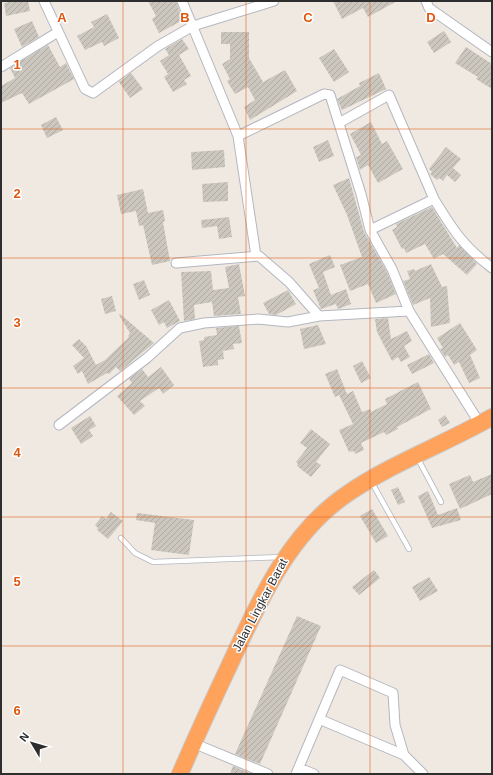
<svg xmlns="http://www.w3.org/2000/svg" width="493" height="775" viewBox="0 0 493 775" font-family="Helvetica,sans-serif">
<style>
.building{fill:url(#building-hatch)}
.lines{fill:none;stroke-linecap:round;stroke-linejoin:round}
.lane-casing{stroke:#b4b7c1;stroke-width:6}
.street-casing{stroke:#b4b7c1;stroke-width:11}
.highway-casing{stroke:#c9c9c9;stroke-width:18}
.lane{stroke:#fff;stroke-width:4.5}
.street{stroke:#fff;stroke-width:9}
.highway{stroke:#ffa35c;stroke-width:16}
.grid{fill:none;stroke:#df570e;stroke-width:1;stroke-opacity:0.55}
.labels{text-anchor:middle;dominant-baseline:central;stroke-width:3;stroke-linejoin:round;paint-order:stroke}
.street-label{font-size:12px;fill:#2e2e2e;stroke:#fff}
.grid-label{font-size:13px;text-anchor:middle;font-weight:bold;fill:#df570e;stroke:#fff;stroke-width:3;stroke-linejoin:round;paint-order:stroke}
</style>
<defs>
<pattern id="building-hatch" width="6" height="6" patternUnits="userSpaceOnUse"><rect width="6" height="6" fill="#cbc7bf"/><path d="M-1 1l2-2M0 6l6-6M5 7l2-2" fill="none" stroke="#afaba4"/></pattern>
</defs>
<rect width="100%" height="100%" fill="#efe9e1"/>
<path class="building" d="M14,1H28L30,11L6,16L4,3Z
M148,1H176L183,20L159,33L152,19L156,16Z
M333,1H397L368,17L363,8L342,19Z
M107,14L119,38L104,46L102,42L85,50L77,36L94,27L91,22Z
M32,21L39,37L22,47L14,29Z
M444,31L451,42L434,53L427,42Z
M221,32H249V58L263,82L285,70L297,91L250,120L244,107L255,100L248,87L235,94L227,81L230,79L222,64L230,59V44H221Z
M182,39L189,49L179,55L191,76L184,80L187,84L173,92L164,77L168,74L160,61L169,55L165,49Z
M48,45L60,67L66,63L74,79L29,104L22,93L1,103V86L15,78L10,68Z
M466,47L492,64V89L476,79L478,77L455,63Z
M334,49L349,72L334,82L319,58Z
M131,73L143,89L130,98L119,82Z
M379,73L386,89L342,110L337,99L360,86L359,83Z
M56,117L63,130L47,138L41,125Z
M371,122L382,144L387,141L403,169L378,183L368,165L360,170L356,157L361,155L350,134Z
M328,140L334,156L319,162L313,147Z
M446,147L461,159L453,168L461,175L455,182L447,175L443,181L439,178L437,180L430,174L432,172L429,169Z
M224,150L225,167L192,170L191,152Z
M349,178L364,232L387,272L396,294L376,303L368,284L350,291L340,265L362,257L347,215L333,185Z
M228,182V201L203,202L202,184Z
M143,189L148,213L163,210L165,221L163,222L170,261L152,265L143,225L139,226L136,211L121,214L117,195Z
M432,207L457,248L459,245L477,264L467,275L443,254L434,259L425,244L406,253L404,248L402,249L392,230L397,227L396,224Z
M229,217L232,237L219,239L217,226L202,228L201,220Z
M330,255L335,267L323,272L331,295L346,289L351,304L338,309L336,304L321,309L313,290L319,288L309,264Z
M239,264L245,296L238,297L241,314L214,316L212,302L194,305L195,319L184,321L181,272L211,271L213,290L229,288L225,267Z
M431,264L442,287L447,286L450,323L431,327L430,298L413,305L403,281L410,279L407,271L414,269L415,271Z
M144,280L150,295L139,300L133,284Z
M288,290L296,304L276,315L269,314L263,303Z
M112,296L116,311L105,314L101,299Z
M169,300L180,321L167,328L164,322L159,325L151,310Z
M120,314L154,343L120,371L116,367L109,374L107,373L88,384L82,371L78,374L73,366L84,358L72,345L79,339L86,346L96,365L105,360L129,337L128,336L130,333L119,315Z
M388,318L391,339L407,331L412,341L404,346L410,357L401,362L398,357L392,361L377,332L375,319Z
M460,323L477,350L470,355L480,378L469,383L459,362L454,365L448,355L445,357L440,349L443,348L437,338Z
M318,325L326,344L304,349L300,329Z
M239,326L242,343L233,344L234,349L223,351L224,359L218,360V365L203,367L199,341L204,340V337L217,335L216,328Z
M429,354L434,363L412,374L407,365Z
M362,361L371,378L361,383L353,366Z
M161,367L174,385L163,394L159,388L140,401L145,406L134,415L117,396L132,383L129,379L142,369L148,377Z
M337,369L347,394L353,391L362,412L370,409L371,412L387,404L385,399L418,382L431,409L397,427L398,429L386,435L384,432L361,443L364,450L355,454L354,451L349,452L339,430L353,424L339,395L335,397L325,374Z
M445,415L450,423L442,427L438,420Z
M90,416L96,426L89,430L93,436L81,444L71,428Z
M311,429L330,444L316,462L321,465L311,477L297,466L298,464L296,462L307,448L300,443Z
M492,474V494L460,509L449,484L470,475L473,482Z
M398,487L405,502L398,505L391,490Z
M428,491L438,515L457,508L461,520L432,528L418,496Z
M372,509L388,536L376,543L360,516Z
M111,512L123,521L108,539L97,530L98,528L95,525L102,516L106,519Z
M137,513L194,520L189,555L151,550L155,523L136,520Z
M374,570L380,578L359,595L352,587Z
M429,577L438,591L420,601L412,587Z
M297,616L321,626L260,764L235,754Z
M233,766L252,774H230Z"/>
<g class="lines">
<defs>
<path id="lane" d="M417,457L441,502
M371,481L409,549
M121,538L135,553L153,562L283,557"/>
<path id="street" d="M44,1L85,89L93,93L158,46L193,26L274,1
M182,1L238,136L256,256
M426,1L429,8L492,52
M1,67L58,32
M339,123L389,95L434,199
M238,136L324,94L330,95L361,194L370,230L392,269L409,311
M370,230L434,199C453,230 463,246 492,268
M176,263L259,256L289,282L319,316L409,311L480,424
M59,425L147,358L180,328L204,323L258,319L288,322L319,316
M319,719L404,755
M193,743L268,774
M299,768L314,774
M296,774L340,670L393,693L395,725L404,755L423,774"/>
<path id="highway" d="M180,774C196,737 213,700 230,664C259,602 288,534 347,494C392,463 445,444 492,417"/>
</defs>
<use href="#lane" class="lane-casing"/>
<use href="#street" class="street-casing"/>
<use href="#highway" class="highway-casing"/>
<use href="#lane" class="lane"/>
<use href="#street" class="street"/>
<use href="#highway" class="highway"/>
</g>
<path class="grid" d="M123,1V774M246,1V774M370,1V774M1,129H492M1,258H492M1,388H492M1,517H492M1,646H492"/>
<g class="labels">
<g class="street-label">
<text transform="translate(260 605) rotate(-62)">Jalan Lingkar Barat</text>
</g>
</g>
<g class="grid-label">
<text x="62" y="22">A</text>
<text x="185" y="22">B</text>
<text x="308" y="22">C</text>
<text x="431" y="22">D</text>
<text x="17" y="69">1</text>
<text x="17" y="198">2</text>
<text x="17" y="327">3</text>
<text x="17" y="457">4</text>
<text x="17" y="586">5</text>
<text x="17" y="715">6</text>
</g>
<rect width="493" height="775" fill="none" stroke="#2e2e2e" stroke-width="4"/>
<g transform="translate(32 743) rotate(308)" stroke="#ffffff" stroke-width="3" paint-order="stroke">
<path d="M0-3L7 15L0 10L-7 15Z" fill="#2e2e2e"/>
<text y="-6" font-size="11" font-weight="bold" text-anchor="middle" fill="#2e2e2e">N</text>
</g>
</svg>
